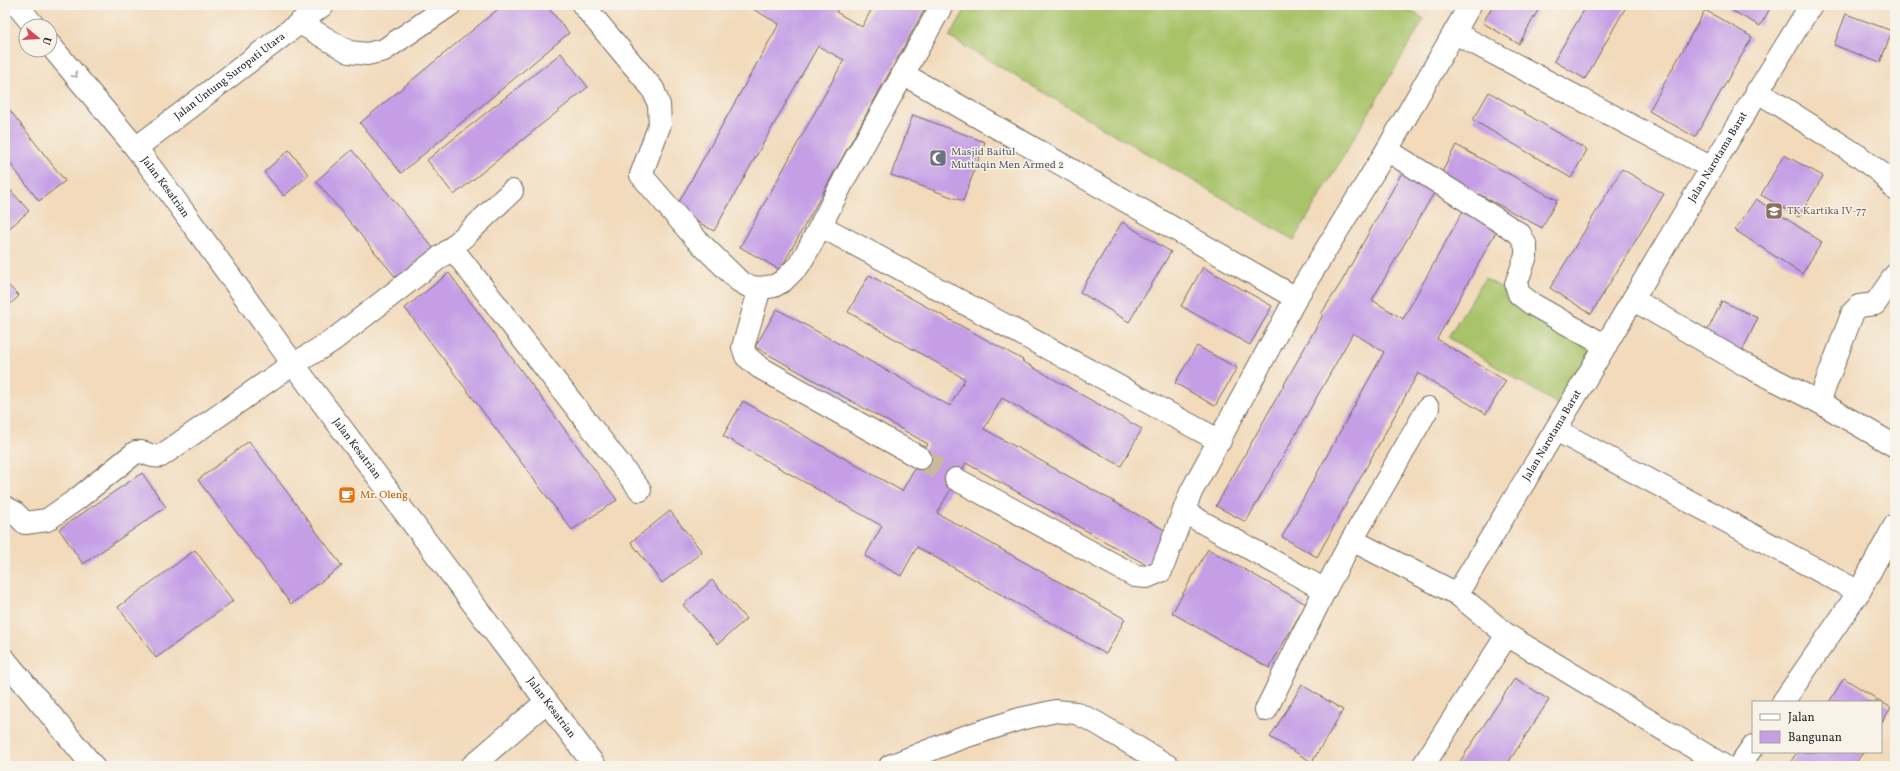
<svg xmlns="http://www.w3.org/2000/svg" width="1900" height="771" viewBox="0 0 1900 771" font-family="Vollkorn,serif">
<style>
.grass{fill:#a8c369;stroke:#6a774a}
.building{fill:#c59ee6}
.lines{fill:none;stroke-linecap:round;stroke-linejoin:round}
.minor-tunnel{stroke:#cab79e;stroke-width:22;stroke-dasharray:22 11;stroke-linecap:butt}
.minor-casing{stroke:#71685d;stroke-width:24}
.minor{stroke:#fff;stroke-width:22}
.oneway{stroke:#a0a0a0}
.labels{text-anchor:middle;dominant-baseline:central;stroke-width:3;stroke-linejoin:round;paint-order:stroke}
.street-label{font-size:11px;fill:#2b2b2b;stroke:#f7f3e8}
.worship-label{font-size:11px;fill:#5b616d;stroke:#f7f3e8;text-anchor:start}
.education-label{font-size:11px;fill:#785e54;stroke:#f7f3e8;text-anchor:start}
.food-label{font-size:11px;fill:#c56008;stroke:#f7f3e8;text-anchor:start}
</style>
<rect width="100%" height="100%" fill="#f7f3e8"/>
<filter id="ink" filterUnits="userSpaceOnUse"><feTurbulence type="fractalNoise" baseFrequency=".025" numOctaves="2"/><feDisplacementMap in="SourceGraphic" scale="8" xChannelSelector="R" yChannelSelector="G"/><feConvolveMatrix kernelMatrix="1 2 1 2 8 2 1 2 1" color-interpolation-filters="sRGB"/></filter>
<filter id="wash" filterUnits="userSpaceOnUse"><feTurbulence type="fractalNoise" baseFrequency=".012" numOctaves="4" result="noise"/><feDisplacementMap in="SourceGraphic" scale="16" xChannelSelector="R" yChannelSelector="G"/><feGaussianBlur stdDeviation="0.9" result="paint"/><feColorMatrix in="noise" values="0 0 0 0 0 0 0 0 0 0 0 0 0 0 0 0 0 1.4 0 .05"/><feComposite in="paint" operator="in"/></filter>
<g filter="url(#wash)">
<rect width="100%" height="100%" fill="#f2dabb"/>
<path class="grass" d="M968,5H1401L1424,19L1294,240L949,37Z
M1485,278L1598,345L1562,407L1448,337Z"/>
<g id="blocks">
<path class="building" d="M503,5H546L569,33L401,173L360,123Z
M746,5H841L836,12L862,27L874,5H927L780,270L740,247L844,60L818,46L714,231L675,209L779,24Z
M1493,5H1541L1519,44L1483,23Z
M1587,5H1627L1585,79L1554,61Z
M1731,5H1772L1760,26L1729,9Z
M1705,10L1752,37L1695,137L1649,111Z
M1846,14L1892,31L1880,63L1834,45Z
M561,53L588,87L454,195L427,160Z
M1489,92L1587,150L1571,178L1473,120Z
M5,104L65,181L39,201L5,157Z
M913,115L985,142L963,201L891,175Z
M1456,145L1557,200L1542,228L1441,174Z
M289,150L309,175L284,196L264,172Z
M352,150L439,255L403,286L316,181Z
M1784,155L1823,176L1799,217L1761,195Z
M1405,167L1438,186L1372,300L1403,319L1464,209L1498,228L1437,339L1506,381L1486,414L1418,373L1317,557L1282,537L1384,352L1353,333L1246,522L1216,506L1323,315L1321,314L1342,281Z
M1622,169L1664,194L1591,314L1550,288Z
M5,184L29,211L5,232Z
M1756,199L1822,242L1802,274L1735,230Z
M1122,222L1171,252L1129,322L1080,292Z
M1203,267L1272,306L1250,345L1181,306Z
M449,273L617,500L572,530L405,308Z
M869,275L1023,360L1022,361L1142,429L1121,466L1002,398L984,429L1172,534L1152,568L966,463L937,513L1125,619L1106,654L917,547L901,576L865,556L882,526L723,436L743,401L902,491L928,444L755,347L777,309L950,406L965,379L848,312Z
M5,282L19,296L5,309Z
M1722,301L1758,318L1740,355L1704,338Z
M1197,346L1237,368L1215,406L1175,383Z
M249,441L342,566L291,604L198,480Z
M142,473L166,507L83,564L59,529Z
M670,511L702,552L662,583L631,542Z
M1208,549L1306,604L1269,668L1172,613Z
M195,550L233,601L156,658L118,607Z
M712,580L746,619L718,644L683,605Z
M1515,678L1549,700L1506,766H1457Z
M1844,678L1891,708L1881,723V702H1829Z
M1302,685L1343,710L1312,762L1270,737Z
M1797,752H1863L1854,766H1788Z"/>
</g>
</g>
<g filter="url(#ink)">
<use href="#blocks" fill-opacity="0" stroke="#71685d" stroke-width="1"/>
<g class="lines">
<path class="minor-tunnel" d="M920,458L956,479"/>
<defs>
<g id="minor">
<path d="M17,5L34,26"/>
<path d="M583,5L653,89L659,105L660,124L641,175L696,239L739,281L748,286L760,288L774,286L783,281L799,265L809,248L847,174L942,5"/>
<path d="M300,23L349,52L367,54L384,50L450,5"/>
<path d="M1455,33L1710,167"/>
<path id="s1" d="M50,45L136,148L170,193L294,365L595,766"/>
<path d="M903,74L1296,298"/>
<path d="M1757,91L1857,155L1881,173L1895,189"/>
<path id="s2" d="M136,148L323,5"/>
<path d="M1387,150L1520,234L1526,246V256L1516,284L1519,294L1532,304L1606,346"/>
<path d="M821,226L1220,441"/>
<path d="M452,248L640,490"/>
<path d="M760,288L743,347L746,356L759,367L920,458"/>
<path d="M1634,300L1747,366L1819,402L1895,446"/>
<path d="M1819,402L1853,312L1859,306L1875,304L1895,275"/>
<path d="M1556,430L1859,592"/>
<path d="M956,479L1135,576L1147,577L1161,571L1191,492L1296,298L1387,150L1470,5"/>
<path d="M5,507L14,512L25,523L47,520L77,499L136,452C145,450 151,459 161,456L281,372L332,341L452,248L512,191"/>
<path d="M1184,512L1325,590L1352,540L1457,594"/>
<path d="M1352,540L1428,408"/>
<path d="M5,660L93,766"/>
<path d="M1783,702L1859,592L1895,525"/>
<path d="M1266,710L1325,590"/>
<path d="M472,766L546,702"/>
<path d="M890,766L958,739L1020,719L1056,711L1076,713L1095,722L1168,766"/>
<path d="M1423,766L1507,635"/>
<path id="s3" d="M1724,766L1507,635L1457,594C1576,398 1690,199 1811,5"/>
<path d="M1739,766L1753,746"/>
</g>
</defs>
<use href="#minor" class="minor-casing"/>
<use href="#minor" class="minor"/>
</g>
<defs><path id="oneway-chevron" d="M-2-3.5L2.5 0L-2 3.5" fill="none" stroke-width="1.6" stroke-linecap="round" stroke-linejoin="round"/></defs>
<use class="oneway" href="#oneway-chevron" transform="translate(75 75) rotate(50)"/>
</g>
<defs>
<symbol id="mosque-square" viewBox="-11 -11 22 22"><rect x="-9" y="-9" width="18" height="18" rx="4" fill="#6b7280" stroke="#f7f3e8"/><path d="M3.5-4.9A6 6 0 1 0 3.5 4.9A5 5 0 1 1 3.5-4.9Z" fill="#fff"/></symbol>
<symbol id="school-square" viewBox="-11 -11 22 22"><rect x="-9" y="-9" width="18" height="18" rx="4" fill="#8d6e63" stroke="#f7f3e8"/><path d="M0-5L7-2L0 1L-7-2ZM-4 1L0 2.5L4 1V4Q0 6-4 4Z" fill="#fff"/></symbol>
<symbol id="cafe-square" viewBox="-11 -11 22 22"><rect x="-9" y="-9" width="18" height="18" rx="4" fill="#e8710a" stroke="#f7f3e8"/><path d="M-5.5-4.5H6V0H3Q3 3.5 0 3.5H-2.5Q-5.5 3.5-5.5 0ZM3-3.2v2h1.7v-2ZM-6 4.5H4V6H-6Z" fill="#fff"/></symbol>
</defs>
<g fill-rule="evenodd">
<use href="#mosque-square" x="928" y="148" width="20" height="20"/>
<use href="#school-square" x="1764" y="201" width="20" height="20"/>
<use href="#cafe-square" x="337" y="485" width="20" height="20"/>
</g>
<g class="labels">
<g class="street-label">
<text stroke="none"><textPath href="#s2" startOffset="118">Jalan Untung Suropati Utara</textPath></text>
<text stroke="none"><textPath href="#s3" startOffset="827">Jalan Narotama Barat</textPath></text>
<text stroke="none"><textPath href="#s1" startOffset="183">Jalan Kesatrian</textPath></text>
<text stroke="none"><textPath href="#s3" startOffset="503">Jalan Narotama Barat</textPath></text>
<text stroke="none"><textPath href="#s1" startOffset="507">Jalan Kesatrian</textPath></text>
<text stroke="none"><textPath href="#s1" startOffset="831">Jalan Kesatrian</textPath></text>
</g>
<g class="worship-label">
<text x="951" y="152">Masjid Baitul<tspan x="951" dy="13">Muttaqin Men Armed 2</tspan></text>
</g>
<g class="education-label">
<text x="1787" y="211">TK Kartika IV-77</text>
</g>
<g class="food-label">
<text x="360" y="495">Mr. Oleng</text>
</g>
</g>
<rect width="1900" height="771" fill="none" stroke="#f7f3e8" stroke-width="20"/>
<rect x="1752" y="701" width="130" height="52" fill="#f7f3e8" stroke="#a5a39c"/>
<rect x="1760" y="714" width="20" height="6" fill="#ffffff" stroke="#a5a39c"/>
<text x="1788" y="721" font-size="12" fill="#2b2b2b">Jalan</text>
<rect x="1760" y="731" width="20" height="12" fill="#c59ee6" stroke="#a5a39c"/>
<text x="1788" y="741" font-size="12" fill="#2b2b2b">Bangunan</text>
<g transform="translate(38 38) rotate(108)"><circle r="19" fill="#f7f3e8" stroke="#a5a39c"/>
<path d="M0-3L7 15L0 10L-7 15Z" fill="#d1495b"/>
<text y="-6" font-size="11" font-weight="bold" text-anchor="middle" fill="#2b2b2b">U</text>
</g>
</svg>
